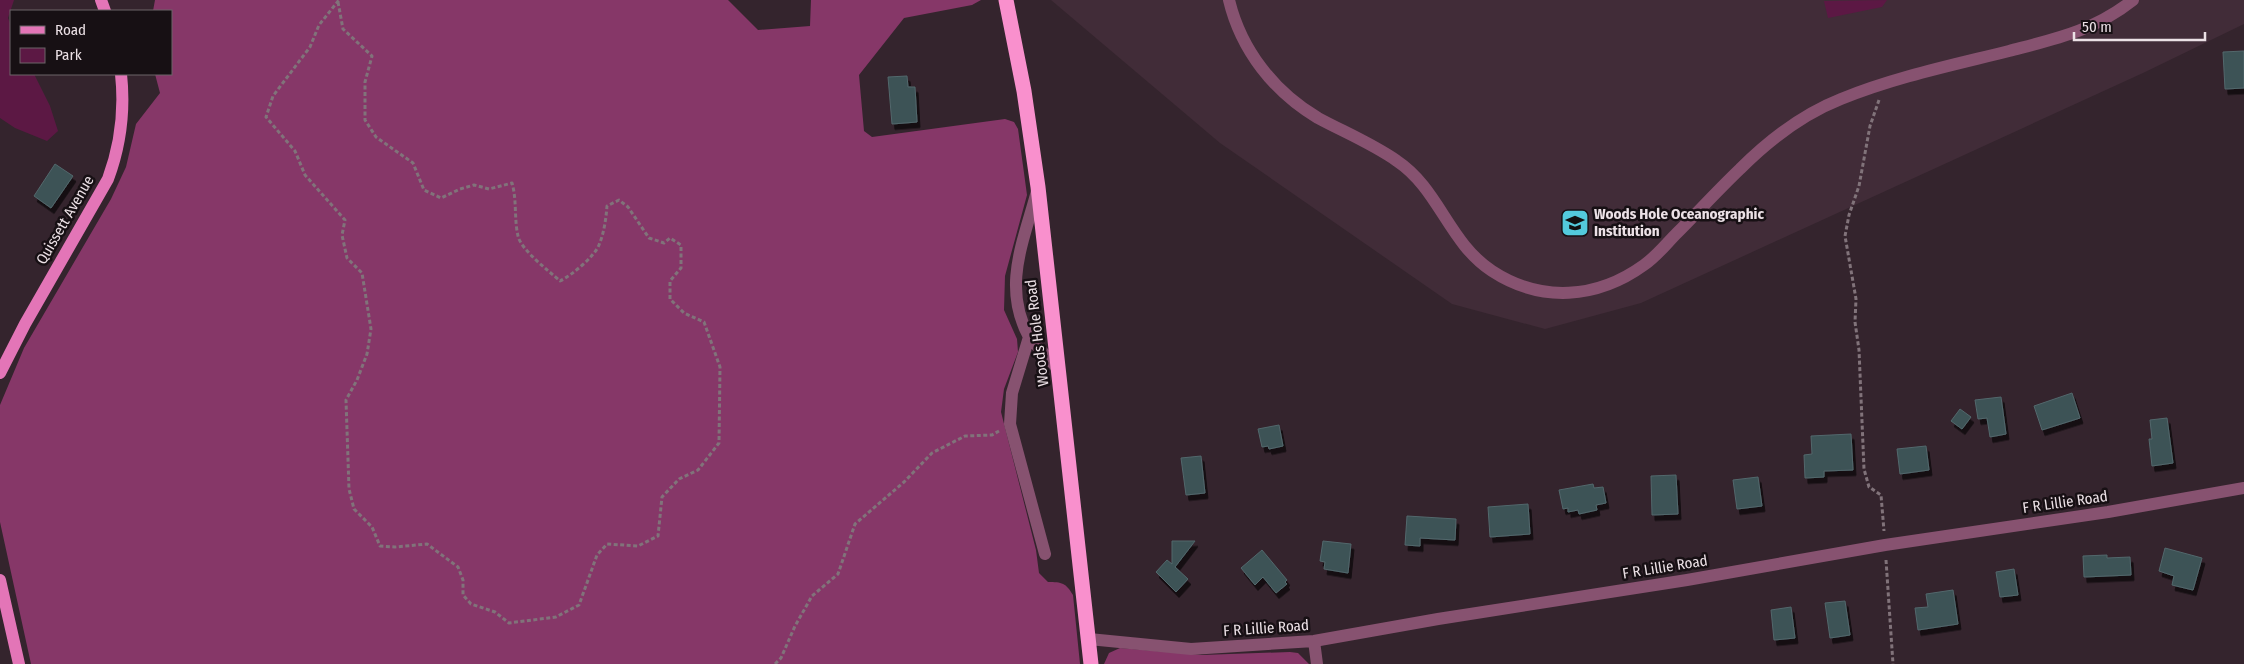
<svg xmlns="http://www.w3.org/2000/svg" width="2244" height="664" viewBox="0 0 2244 664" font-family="'Fira Sans Condensed',sans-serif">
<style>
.built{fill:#412c38}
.green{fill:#5c1844}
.forest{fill:#863768}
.building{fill:#3d5256;stroke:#52686c;filter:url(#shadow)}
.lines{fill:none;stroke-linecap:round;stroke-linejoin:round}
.path{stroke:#81737a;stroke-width:3;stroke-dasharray:4 2.5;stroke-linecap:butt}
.minor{stroke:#875270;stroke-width:12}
.major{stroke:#e375b7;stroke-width:12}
.highway{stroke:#f990cd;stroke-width:15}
.labels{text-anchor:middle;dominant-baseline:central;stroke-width:5;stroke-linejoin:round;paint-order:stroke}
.poi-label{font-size:15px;font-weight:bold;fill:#ece1e6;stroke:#171014;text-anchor:start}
.street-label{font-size:15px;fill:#ece1e6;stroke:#171014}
</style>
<defs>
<filter id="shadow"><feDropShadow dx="3" dy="5.5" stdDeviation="0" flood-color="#0009"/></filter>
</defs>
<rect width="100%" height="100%" fill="#34242d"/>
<path class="built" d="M1051,0H2244V24L2143,73L1641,303L1545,329L1452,304L1220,143Z"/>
<path class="green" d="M0,0H14L8,18L11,25V74H34L50,106L58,131L47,141L15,128L0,118Z
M1887,0L1882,7L1828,18L1824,1Z"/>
<path class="forest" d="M155,0H728L758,30L810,26L811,0H981L972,5L904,18L859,75L864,131L872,137L1005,119L1014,122L1018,129L1027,195L1005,276L1004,310L1017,339L1018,352L1004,389L1001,412L1036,550L1039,573L1048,582C1062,582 1066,583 1073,595L1080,664H31L0,522V405L24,348L111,199L126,167L136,124L160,93L155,74H171V11H153Z
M1120,648L1202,655L1290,652L1298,653L1309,664H1104L1109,653Z"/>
<path class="building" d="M2244,51V88L2225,89L2223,52Z
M907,76L908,87H915L917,122L892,124L888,77Z
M55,164L73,176L51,208L34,196Z
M2072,393L2080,418L2042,430L2034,406Z
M2001,397L2006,434L1990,437L1987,418L1978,419L1975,400Z
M1960,409L1971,417L1962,429L1951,421Z
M2167,418L2173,463L2152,466L2149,439H2152L2150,420Z
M1279,425L1283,446L1269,449L1268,446L1262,447L1258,429Z
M1851,434L1853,470L1824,471V477L1805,478L1804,455L1812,454L1811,436Z
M1926,446L1929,470L1900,474L1897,449Z
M1201,456L1205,493L1186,495L1181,458Z
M1676,475L1678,514L1652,515L1651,476Z
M1758,477L1762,506L1737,509L1733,480Z
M1593,484L1594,488L1603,487L1606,503L1596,505L1597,510L1579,514L1578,510L1568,512V508L1563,509L1559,490Z
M1528,504L1530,534L1490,537L1488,507Z
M1407,516L1456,519L1455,540L1420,538V546L1405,545Z
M1172,541H1195L1175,567L1188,579L1176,592L1156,572L1167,560L1172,564Z
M1323,541L1351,544L1348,573L1324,569L1325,562L1320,561Z
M2165,548L2202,558L2193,590L2172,585L2174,576L2159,571Z
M1262,550L1287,580L1285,582L1287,584L1276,593L1263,577L1255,585L1241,568Z
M2107,555V558L2130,557L2131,575L2084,577L2083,556Z
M2014,569L2018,595L2000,597L1996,572Z
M1953,590L1958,624L1918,630L1915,608L1928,607L1926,594Z
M1845,601L1850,635L1830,638L1825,603Z
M1791,607L1795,638L1774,640L1771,610Z"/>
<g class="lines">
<path class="path" d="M338,2L343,29L372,56L365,82V120L376,137L413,163L424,190L441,198L460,189L474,185L489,189L512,183C517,200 514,219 518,236C521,250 549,271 560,281C572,275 594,257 599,245C604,233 606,219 607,206L619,200L628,207L649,238L664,243L670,238L681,245V268L670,281V299L684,313L704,322L720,367L719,443L698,470L679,479L662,497L658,536L638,546L607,544L597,555L579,605L556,617L509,623L495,612L471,604L463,595V580L458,567L427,544L395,547L380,546L372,527L354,509L349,489L346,400L357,380L367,354L371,329L362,273L347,258L342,235L345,220L305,175L295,151L266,117L273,96L310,47L319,25L339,0
M1879,100L1870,126L1859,186L1849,215L1845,236L1856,299L1855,322L1859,350L1864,469L1869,487L1881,495L1884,531
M1886,560L1893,664
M775,664L781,658L795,626L812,596L838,574L855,524L904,482L932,453L965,436L992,435L999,431"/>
<path class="minor" d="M1229,0C1241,50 1274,92 1318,118C1344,132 1373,144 1397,161C1439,189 1449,243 1492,271C1541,303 1597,299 1644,265C1657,256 1666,244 1677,233C1698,212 1718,190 1740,169C1769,140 1803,114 1841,99C1895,77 1953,65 2009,51C2055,39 2094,31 2133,0
M1037,191C1023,243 1002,287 1029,337L1012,393L1010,424L1045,554
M1029,337L1059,370
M1089,639L1191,649L1314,641L1438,619L1687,580L1885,545L2108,512L2244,488
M1314,641L1317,664"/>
<path class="major" d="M101,0L105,11
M0,373L25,324L108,179C121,144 125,111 121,74
M0,580L19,664"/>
<path class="highway" d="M1006,0L1024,91L1038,187L1091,664"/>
</g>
<defs>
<symbol id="university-square" viewBox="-11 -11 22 22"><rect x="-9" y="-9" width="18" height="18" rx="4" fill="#53cadc" stroke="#171014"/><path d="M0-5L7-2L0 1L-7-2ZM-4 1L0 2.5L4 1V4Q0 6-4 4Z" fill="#111"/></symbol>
</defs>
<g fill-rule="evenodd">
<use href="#university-square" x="1559" y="207" width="32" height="32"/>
</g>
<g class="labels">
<g class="poi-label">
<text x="1594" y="214">Woods Hole Oceanographic<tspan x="1594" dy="17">Institution</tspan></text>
</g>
<g class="street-label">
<text transform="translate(65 220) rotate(-60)">Quissett Avenue</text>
<text transform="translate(1037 333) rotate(-97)">Woods Hole Road</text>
<text transform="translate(2065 502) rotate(-8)">F R Lillie Road</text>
<text transform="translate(1665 567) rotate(-9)">F R Lillie Road</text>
<text transform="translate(1266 628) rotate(-4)">F R Lillie Road</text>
</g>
</g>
<rect x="10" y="10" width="162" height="65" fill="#171014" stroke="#6c6468"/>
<rect x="20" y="26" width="25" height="8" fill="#e375b7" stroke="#6c6468"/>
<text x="55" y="35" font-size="15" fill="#ece1e6">Road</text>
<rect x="20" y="48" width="25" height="15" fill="#5c1844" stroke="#6c6468"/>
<text x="55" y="60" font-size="15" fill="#ece1e6">Park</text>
<path d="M2074 32v8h131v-8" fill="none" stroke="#ece1e6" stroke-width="2.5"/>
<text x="2082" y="32" font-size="15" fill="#ece1e6" stroke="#171014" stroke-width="4" paint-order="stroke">50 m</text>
</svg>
